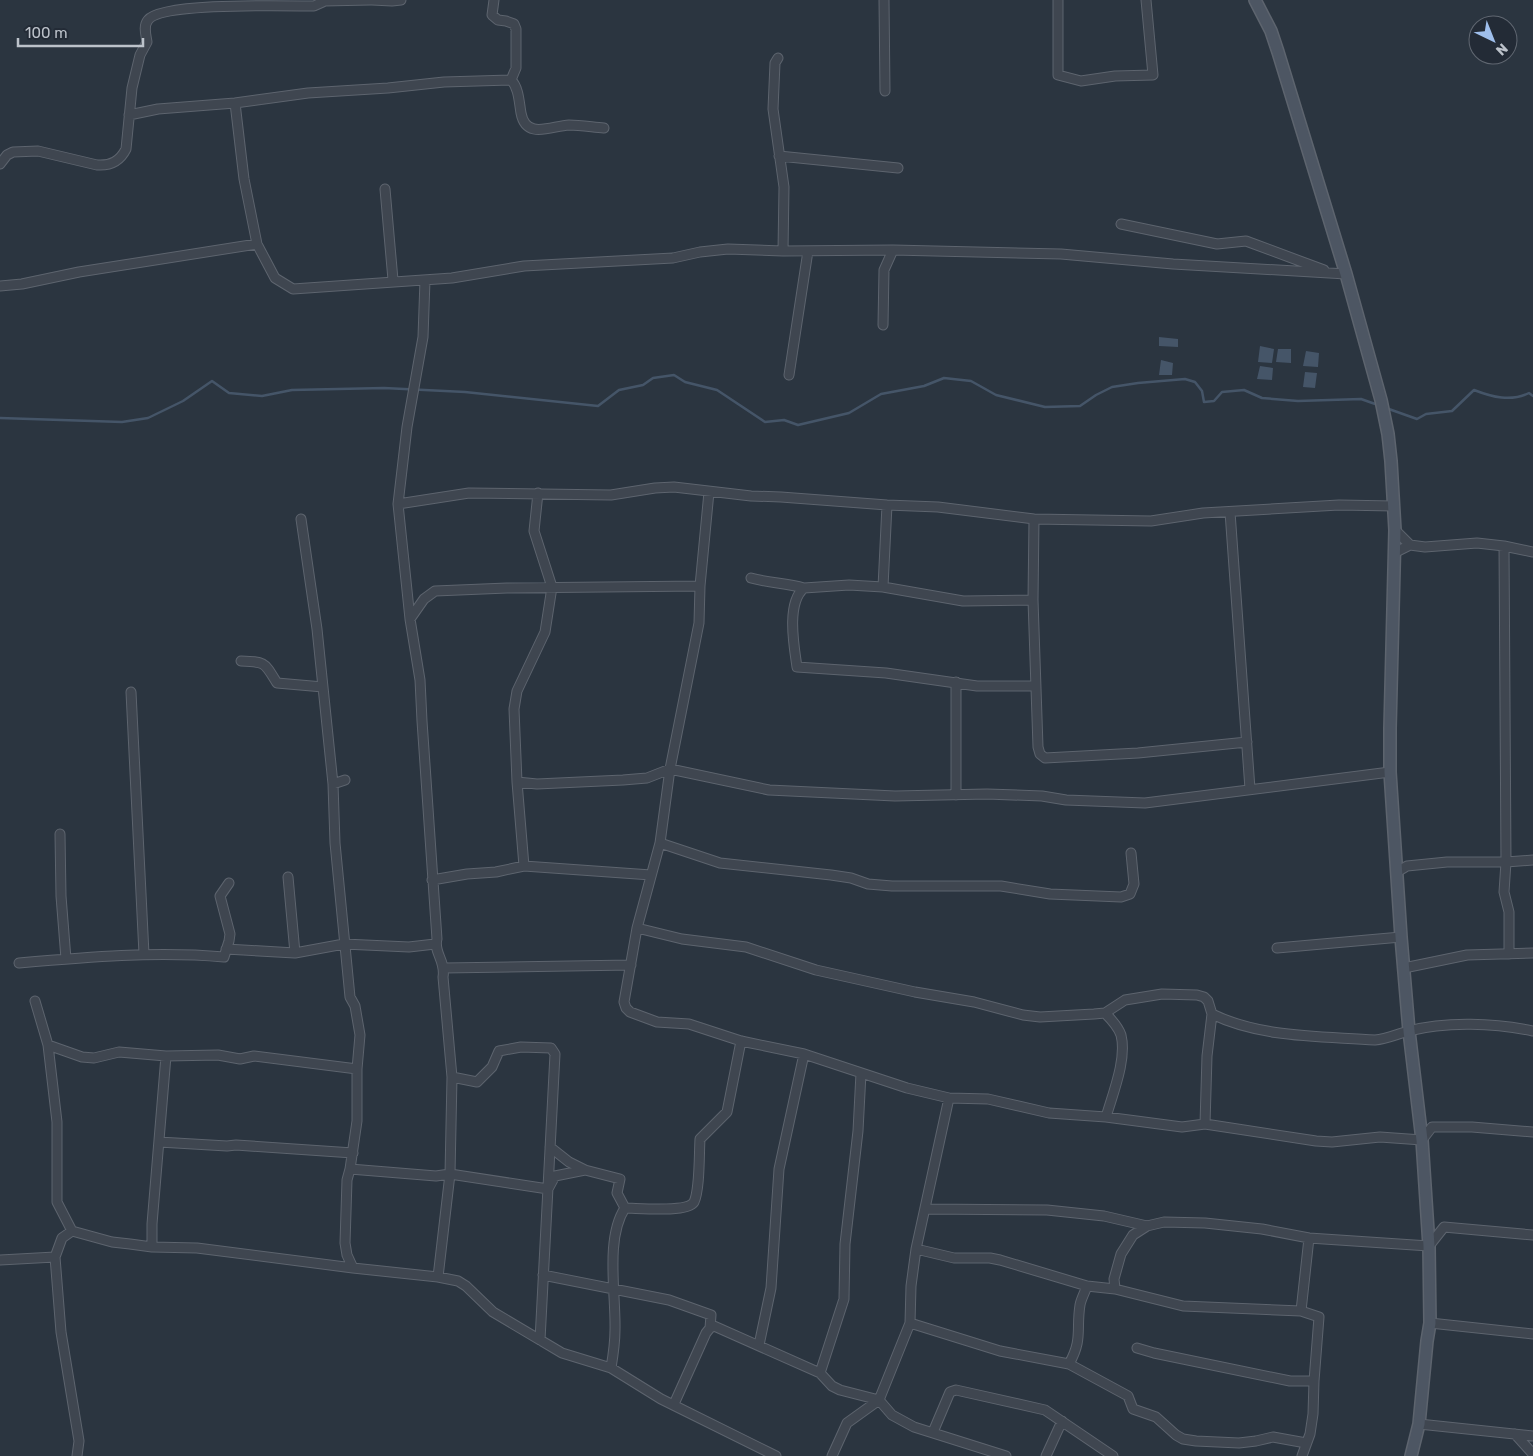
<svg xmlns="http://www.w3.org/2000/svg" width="1533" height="1456" viewBox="0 0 1533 1456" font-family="Rubik,sans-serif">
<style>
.water{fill:#455568}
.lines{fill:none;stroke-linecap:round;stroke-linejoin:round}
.stream{stroke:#455568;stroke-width:2.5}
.street-casing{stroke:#5d646e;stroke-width:11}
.secondary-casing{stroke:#5d646e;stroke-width:14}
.street{stroke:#3f4650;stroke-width:9}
.secondary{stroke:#4d5663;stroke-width:11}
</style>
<rect width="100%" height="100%" fill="#2b3540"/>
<path class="water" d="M1159,337L1178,339V347L1159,346Z
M1260,346L1274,349L1272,363L1258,362Z
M1278,349H1291V363L1276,362Z
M1306,351L1319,353L1318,367L1303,366Z
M1161,360L1173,363L1172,375H1159Z
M1260,366L1273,368L1272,380L1257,379Z
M1305,372L1317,373L1315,388L1303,387Z"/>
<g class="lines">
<path class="stream" d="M1386,408L1417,419L1426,414L1452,411L1474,390C1492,397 1511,402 1529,393L1533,396
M0,418L122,422L148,418L183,401L212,381L229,393L262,396L292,390L384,388L465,392L598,406L619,390L643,385L653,378L674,375L685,382L717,390L765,422L784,420L798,425L849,413L881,394L924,386L944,378L971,381L996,395L1045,407L1080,406L1096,395L1112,387L1138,383L1185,379L1195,382L1202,391L1204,402L1214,401L1222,392L1244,390L1262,398L1298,401L1361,399L1378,405"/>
<defs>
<path id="street" d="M372,0L392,1L401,0
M494,0L492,15L498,20L506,21L514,24L516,29V68L511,80
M884,0L885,91
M1058,0V75L1081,81L1115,76L1153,75L1146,0
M324,1L370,0
M778,58L775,63L773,109L784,187L783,251L893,250L1061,254L1173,264L1346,274
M511,80C519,88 519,102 521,113C526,140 551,126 569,125C580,125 592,127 604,128
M235,103L244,179L257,244L275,278L293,289L452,278L524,266L673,258L700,252L728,249L783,251
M129,115L158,109L235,103L308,93L388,88L444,82L511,80
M779,156L898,168
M0,164L7,155L13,152L38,151L97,165C111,166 120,161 126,149L132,88L140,55L147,42C146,35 143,26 148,20C161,2 288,6 314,6L323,2L324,0
M385,189L393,280
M1121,224L1217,244L1246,241L1324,270
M425,280L423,337L407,427L398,504L410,619L420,680L422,721L437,939C433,952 446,961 443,977L452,1077L450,1174L438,1277
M0,286L22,284L79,272L257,244
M883,325L884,270L893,250
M789,375L808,251
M709,492L700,586L699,623L670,769L660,843L637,928L624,1002L626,1008L630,1012L657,1022L689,1024L741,1041L804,1054L907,1088L949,1098L988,1099L1049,1113L1106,1117L1182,1127L1205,1124L1316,1141L1332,1142L1380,1137L1422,1140L1432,1127H1472L1533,1132
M398,504L469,493L611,495L655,488L674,487L751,496L781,497L887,505L938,507L1034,519L1151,521L1203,513L1339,505L1394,506
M1230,512L1250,789
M301,519L317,629L333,784L335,843L350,997L355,1006L360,1035L357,1069V1121L350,1169L347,1180L345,1243L347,1255L353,1268
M1034,519L1033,600L1038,747L1040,754L1045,758L1138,753L1247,742
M1395,530L1410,545
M1504,546L1506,862L1533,860
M1394,553L1410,545L1425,547L1477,543L1504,546L1533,552
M751,578C769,583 786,583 804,588
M883,587L887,505
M1033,600L963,601L883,587L849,585L804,588C786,603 794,646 797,667L886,673L977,686H1035
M410,619L424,599L435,591L507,588L700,586
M241,661C266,662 264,662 277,683L323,687
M956,682V795
M131,692L144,954
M517,782L537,784L623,780L647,778L670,769L769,790L895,796L987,794L1042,796L1066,800L1145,803L1390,772
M333,784L345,780
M60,834L61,896L66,959
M660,843L720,863L831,875L851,878L868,884L892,886H1001L1050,894L1121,897L1130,894L1134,884L1131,853
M524,866L517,782L514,709L517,691L545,632L552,587L534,531L538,493
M1397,872L1407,866L1447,862H1506L1504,892L1509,912V954
M288,877L295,953
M432,880L467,874L496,872L524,866L651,875
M637,928L682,939L746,947L816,970L915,992L974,1002L1023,1015L1040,1017L1094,1014L1105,1013L1125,1000L1162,994L1197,995L1204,997L1208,1001L1212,1014C1261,1038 1321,1036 1375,1040C1387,1039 1397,1034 1409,1031C1446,1021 1495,1023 1533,1031
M1277,948L1401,937
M226,949L295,953L344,944L409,947L435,944
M19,963C87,957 156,951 224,957L229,941L230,934L220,896L229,883
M444,968L631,965
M1404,968L1467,955L1533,953
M35,1001L48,1045L57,1122V1202L72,1231
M1105,1013C1111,1019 1118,1026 1121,1035C1127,1059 1113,1093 1106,1117
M48,1045L82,1057L94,1058L119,1052L166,1056L218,1055L240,1059L254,1056L357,1069
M452,1077L477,1082L492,1067L499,1051L521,1047L551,1048L555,1054L540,1340
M1205,1124L1207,1056L1212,1014
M159,1142L227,1146L236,1145L353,1153
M550,1147L569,1162L585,1170
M350,1169L436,1176L450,1174L548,1189L555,1176L585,1170L620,1179L617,1193L625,1208
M925,1209L1047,1210L1104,1216L1147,1226
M152,1247V1224L166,1056
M916,1249L954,1258H990L1000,1260L1087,1286L1115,1289L1183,1306L1301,1311
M0,1260L55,1257
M543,1275L669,1300L711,1315L710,1328
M1115,1289L1114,1279L1121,1254L1133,1235L1147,1226L1164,1222L1205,1223L1262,1229L1309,1238L1429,1246L1444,1227L1533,1235
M910,1323L1000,1351L1069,1364L1128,1396L1133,1409L1156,1417L1176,1435L1183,1439L1196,1441L1239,1443L1256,1441L1273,1437L1306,1443
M1430,1323L1533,1334
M759,1345L771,1288L779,1169L804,1054
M1137,1348L1154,1353L1290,1381H1314
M1069,1364C1083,1339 1076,1330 1080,1305C1081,1299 1085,1292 1087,1286
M611,1368C613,1356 615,1343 615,1330C616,1295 605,1238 625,1208C638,1208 687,1213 694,1202C700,1189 699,1154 700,1139L727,1112L741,1041
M820,1373L844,1299L845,1244L858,1131L861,1073
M674,1404L706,1333L710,1328L714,1326L820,1373L832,1386L840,1390L879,1400L892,1415L914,1427L1006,1456
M1419,1424L1533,1436
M933,1432L950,1392L956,1390L1045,1410L1113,1456
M1515,1434L1533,1454
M77,1456L79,1441L61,1332L55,1257L62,1238L72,1231L112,1242L130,1244L152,1247L197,1248L353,1268L438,1277L458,1281L466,1286L493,1312L562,1353L611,1368L661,1399L776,1456
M832,1456L847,1423L879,1400L910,1323L911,1286L916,1249L949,1098
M1046,1456L1062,1421
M1302,1456L1310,1434L1313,1414L1314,1381L1319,1317L1301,1311L1309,1238"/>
<path id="secondary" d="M1255,0L1271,31L1278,52L1346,274L1381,400L1388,434L1391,461L1395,530L1390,728V772L1401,937L1409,1031L1422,1140L1429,1246L1430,1323L1427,1341L1419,1424L1411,1456"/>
</defs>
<use href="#street" class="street-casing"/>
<use href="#secondary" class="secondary-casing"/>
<use href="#street" class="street"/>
<use href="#secondary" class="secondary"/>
</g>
<g transform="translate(1493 40) rotate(137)"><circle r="24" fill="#232b36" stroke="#606771"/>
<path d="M0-4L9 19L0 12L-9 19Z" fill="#9fbfec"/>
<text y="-8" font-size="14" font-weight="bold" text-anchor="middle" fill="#bcc2ca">N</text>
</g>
<path d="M18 38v8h125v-8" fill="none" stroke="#bcc2ca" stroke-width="2.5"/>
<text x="25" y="38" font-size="15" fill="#bcc2ca" stroke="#232b36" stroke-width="4" paint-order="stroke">100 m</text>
</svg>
